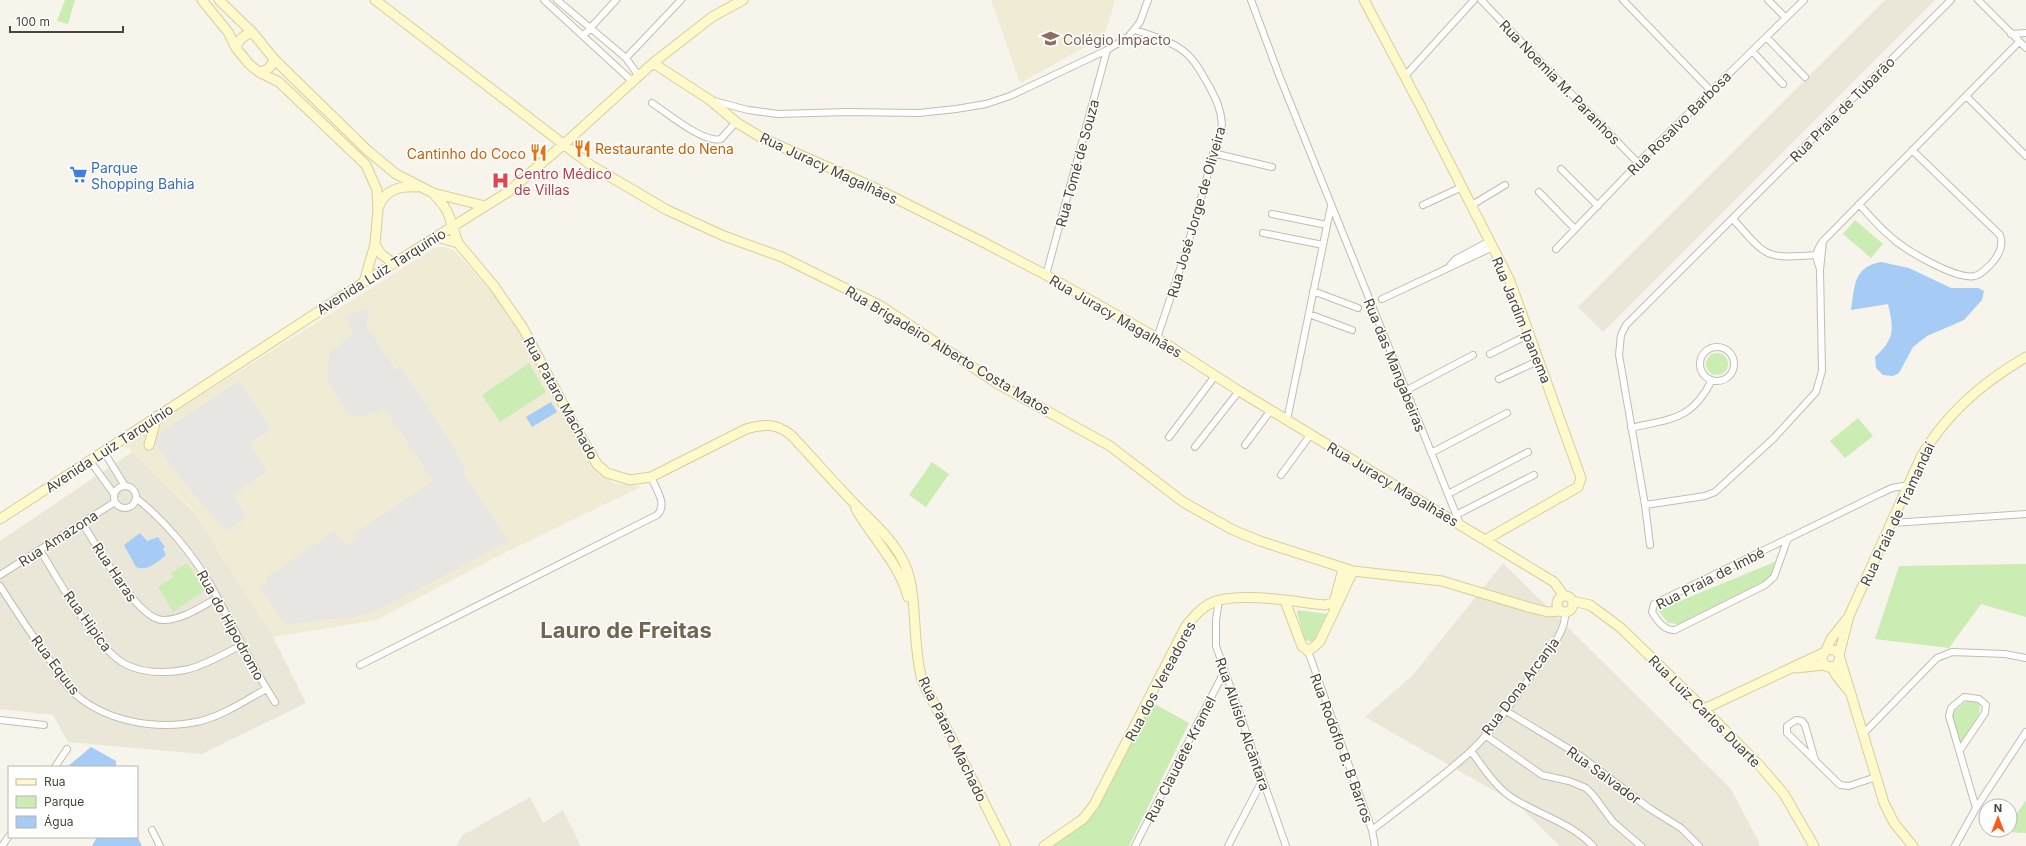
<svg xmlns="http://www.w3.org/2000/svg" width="2026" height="846" viewBox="0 0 2026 846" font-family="Inter,sans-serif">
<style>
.residential{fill:#eae7d9}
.education{fill:#f0ebd5}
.green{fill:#cbecb3}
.parking{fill:#e8e6e3}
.water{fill:#a6cbf4}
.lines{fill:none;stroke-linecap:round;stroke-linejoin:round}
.street-casing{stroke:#c2bead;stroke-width:8}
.secondary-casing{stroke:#d8cf9a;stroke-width:11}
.street{stroke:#fff;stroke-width:6}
.secondary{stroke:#fff9cc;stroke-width:9}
.labels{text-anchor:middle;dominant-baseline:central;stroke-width:3;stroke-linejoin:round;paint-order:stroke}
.education-label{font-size:14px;fill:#785e54;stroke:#fff;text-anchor:start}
.street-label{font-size:14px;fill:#4b4638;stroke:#fff}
.food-label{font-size:14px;fill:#c56008;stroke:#fff;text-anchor:start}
.shop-label{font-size:14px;fill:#366cbe;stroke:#fff;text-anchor:start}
.health-label{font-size:14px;fill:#be3a42;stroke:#fff;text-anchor:start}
.town-label{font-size:22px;font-weight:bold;fill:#6f664f;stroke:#fff}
</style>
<rect width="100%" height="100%" fill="#f6f4eb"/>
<path class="residential" d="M1885,0H1935L1603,332L1578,307Z
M132,452L195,513L273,637L306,703L202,754L68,742L53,715L0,709V541Z
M1503,563L1731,789L1759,842V846H1560L1517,804L1365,717L1412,676Z
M530,797L543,823L563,810L581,846H456L463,835Z"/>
<path class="education" d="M991,0H1115L1106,31L1085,47L1020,83Z
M436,247H446L455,251L497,298L517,325L592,466L613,483L641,487L510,550L376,620L273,637L194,511L124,444Z"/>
<path class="green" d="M65,0H75L68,24L57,21Z
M1855,220L1883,244L1871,258L1843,234Z
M1706 364a11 11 0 1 1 22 0a11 11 0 1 1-22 0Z
M529,363L546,392L500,422L482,395Z
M1858,418L1873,436L1845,458L1830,441Z
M932,462L949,474L926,507L909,495Z
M1782,559L1773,579L1680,624L1668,623L1658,610Z
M187,563L205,590L173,612L158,587L174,577L171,573Z
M2026,564V617L1981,604L1949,648L1875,639L1899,566Z
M1298,610L1327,614L1313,642L1305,640L1297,613Z
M1968,700L1976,701L1980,706L1979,714L1961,743L1952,720V713Z
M1153,703L1189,723L1129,846H1051L1083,824Z
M2026,800V833L2004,832L2005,830H2010V823Z"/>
<path class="parking" d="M370,308L367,327L371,333L396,371L400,367L434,416L466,469L462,471L508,541L377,611L352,617L285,625L260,588L267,584L266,578L335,531L346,546L358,539L353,535L433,481L384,408L367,416L349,415L327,379L330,351L337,348L353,334L346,315Z
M239,381L271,429L249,444L267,471L233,495L247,517L226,531L186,485L153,442L155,436Z"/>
<path class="water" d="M1881,262L1909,268L1951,288H1978L1984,291L1982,300L1964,320L1927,336L1913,347L1899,373L1893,376L1883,375L1876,368L1875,357C1895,338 1894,330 1888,304L1851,310C1855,286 1853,267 1881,262Z
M551,402L557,412L532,427L526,417Z
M140,533L147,541L158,537L165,547L163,549L166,555C157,562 148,572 136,567L124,545Z
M91,747L116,761V767H67Z
M137,836L142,846H92L97,837Z"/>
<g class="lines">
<defs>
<path id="street" d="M544,0L632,81
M557,0L626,58L638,75
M1251,0L1279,75L1460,524
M1481,0L1638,163
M1623,0L1711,91
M1768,0L1786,18
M1978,0L2026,48
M1135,30C1153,36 1175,42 1188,55C1197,63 1203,76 1209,86C1216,99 1221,109 1222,124L1186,251L1157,338
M2011,34L2026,33
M583,36L616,0
M1767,38L1805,77
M1753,52L1783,84
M626,58L681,0
M1405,76L1474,0
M1966,96L2026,156
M714,101L748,110L778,114L847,112L919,113L956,109L986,104L1010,96L1107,50L1128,37L1140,22L1148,0
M652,103C666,112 704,144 721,139L736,122
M1213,153L1272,167
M1561,169L1598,206
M1539,192L1575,229
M1859,204C1869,215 1879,227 1891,237C1905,250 1956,280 1975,276C1982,274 1987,268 1992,263C1999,255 2004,246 2000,235L1912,150
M1423,205L1462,187
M1472,205L1505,185
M1272,214L1327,225
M1733,219C1767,257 1764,259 1815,255
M1263,233L1323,245
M1556,249L1646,155L1804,0
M1449,267L1456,259L1490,241
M1820,269C1815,256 1815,252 1823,241L2019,42
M1046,275L1107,50
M1313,291L1358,308
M1382,299L1493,247
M1309,314L1352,330
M1700 364a17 17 0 1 1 34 0a17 17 0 1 1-34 0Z
M1490,354L1530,334
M1499,379L1540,360
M1405,391L1473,355
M1287,420L1331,206
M1631,428C1672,418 1691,421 1712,380
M1169,437L1215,376
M1245,445L1271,410
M1195,447L1239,391
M104,452L125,486
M1431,453L1507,413
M90,461L114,494
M1281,475L1311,434
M114 497a11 11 0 1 1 22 0a11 11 0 1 1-22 0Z
M1448,494L1528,452
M136,498C164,520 191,552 210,584C232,623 250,664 275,702
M1645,505L1705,496L1715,492L1774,438L1816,392L1822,371L1820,270L1823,241
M1456,515L1534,475
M82,523C97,545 137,620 163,620C182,620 201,607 217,598
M1892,523L2026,514
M1788,538L1774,577L1765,585L1675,630C1664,631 1657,620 1652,612L1654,604L1879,494L1892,488L1909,485
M1650,545L1645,505L1619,355L1621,335L1626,325L1951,0
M40,550C58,579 97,651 127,665C146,674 170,673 189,669C208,664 225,653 242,645
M0,575L115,502
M0,586C16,611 32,635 49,659C56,669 62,681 70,689C102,722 157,731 201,721C224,715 246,700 266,689
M1219,600L1216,620V646L1286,846
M1308,651L1372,830L1375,846
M360,665L657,515C668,505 656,489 651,477
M1506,711L1579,755L1649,808L1681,828L1699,846
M0,720L44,725
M1863,734L1937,658L1952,652L2005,654L2026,658
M1485,735L1542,775L1569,781L1586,788L1593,795L1613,822L1641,846
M1960,750L1985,713L1986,705L1979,699L1964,697L1951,708L1949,716L1976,808
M1471,751C1483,767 1496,788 1514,799C1540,815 1571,823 1593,846
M1815,760L1805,725L1802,721L1796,720L1787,726V733L1840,785L1849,786L1876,777
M55,767L67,749
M152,830L160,846
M1372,830C1405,804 1439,780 1470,752C1496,727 1517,695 1538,666C1549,650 1566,632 1565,613
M2,846L9,836
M1135,846L1224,672
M1228,846L1262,781
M1955,846L1976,808L2026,732"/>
<path id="secondary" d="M202,0L228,32L236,48L249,64L259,72L279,82L366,165L377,190L378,210L375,244L364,282
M219,0L253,33L274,59L367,150L396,174L433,193L485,206
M375,0L592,166L667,210L724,236L782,257L881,306L998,384L1110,446L1183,502L1233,530L1260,541L1353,571L1442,581L1528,607L1548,612L1560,611
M1364,0L1422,109L1510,281L1581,478L1578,487L1485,540
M236,48C239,40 243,34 253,33
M653,63L710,100L736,122L762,138L873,187L981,241L1046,275L1157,338L1239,391L1549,579L1554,582L1564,596
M259,72C268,70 271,68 274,59
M433,193L444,206L448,213L458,243L494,286L523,328L574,425L597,464L607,473L630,480L651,477L746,429C764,424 776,423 791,435C810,455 829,477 849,498C872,523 902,544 910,580C917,613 913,647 922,680L1006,846
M379,206C386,189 400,186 417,187
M437,237L458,243
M375,244L381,254L393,263
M149,445L157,416
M856,509C873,539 899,563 908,597
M0,519L364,282L508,192L564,144L653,63L712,17L743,0
M1557 604a8 8 0 1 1 16 0a8 8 0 1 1-16 0Z
M1285,601L1302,646L1308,651L1314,647L1320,641L1353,571
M1572,601L1590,605L1621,628L1704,709L1760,766L1784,794L1814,846
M1826,650L1831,639L1847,619
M1839,655L1849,616L1921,457C1946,413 1983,382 2026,357
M1840,659L1836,666L1828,667C1813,659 1830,640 1839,655L1884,803L1894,823L1913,846
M1832,667L1836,675L1848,690
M1795,668L1824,665
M1704,709L1823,653
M1044,846L1083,819L1094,805L1186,626C1195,615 1205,603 1220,600C1249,593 1295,602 1325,605L1332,603L1335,599L1343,569"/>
</defs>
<use href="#street" class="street-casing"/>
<use href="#secondary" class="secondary-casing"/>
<use href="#street" class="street"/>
<use href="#secondary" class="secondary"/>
</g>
<defs>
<symbol id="school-bare" viewBox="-9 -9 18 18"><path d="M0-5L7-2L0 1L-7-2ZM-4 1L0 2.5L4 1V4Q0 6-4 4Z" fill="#8d6e63" stroke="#fff" stroke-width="2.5" paint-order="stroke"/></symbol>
<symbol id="restaurant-bare" viewBox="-9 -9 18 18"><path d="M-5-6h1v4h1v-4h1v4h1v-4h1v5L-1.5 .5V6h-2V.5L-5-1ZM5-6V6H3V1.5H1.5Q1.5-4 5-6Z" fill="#e8710a" stroke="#fff" stroke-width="2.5" paint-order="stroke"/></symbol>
<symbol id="supermarket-bare" viewBox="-9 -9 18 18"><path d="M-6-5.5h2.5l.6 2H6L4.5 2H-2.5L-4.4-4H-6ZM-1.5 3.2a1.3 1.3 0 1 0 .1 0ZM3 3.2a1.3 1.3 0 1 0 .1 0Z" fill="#3f7fe0" stroke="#fff" stroke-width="2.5" paint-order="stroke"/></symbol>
<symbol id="hospital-bare" viewBox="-9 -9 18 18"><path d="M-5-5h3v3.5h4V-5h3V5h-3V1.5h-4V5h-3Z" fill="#e0444e" stroke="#fff" stroke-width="2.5" paint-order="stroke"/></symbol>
</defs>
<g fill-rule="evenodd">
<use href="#school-bare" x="1038" y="26" width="25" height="25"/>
<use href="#restaurant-bare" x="570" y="136" width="25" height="25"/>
<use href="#restaurant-bare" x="526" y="140" width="25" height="25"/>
<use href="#supermarket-bare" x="66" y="162" width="25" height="25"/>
<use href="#hospital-bare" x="488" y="168" width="25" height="25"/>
</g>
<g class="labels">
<g class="education-label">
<text x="1063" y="39">Colégio Impacto</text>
</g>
<g class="street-label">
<text transform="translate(1560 82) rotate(46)">Rua Noemia M. Paranhos</text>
<text transform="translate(1842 109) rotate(-45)">Rua Praia de Tubarão</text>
<text transform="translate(1679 123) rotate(-45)">Rua Rosalvo Barbosa</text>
<text transform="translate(1077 163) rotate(-75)">Rua Tomé de Souza</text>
<text transform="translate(829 168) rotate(25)">Rua Juracy Magalhães</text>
<text transform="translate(1196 212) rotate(-74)">Rua José Jorge de Oliveira</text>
<text transform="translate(381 271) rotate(-32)">Avenida Luiz Tarquínio</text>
<text transform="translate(1116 316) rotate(30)">Rua Juracy Magalhães</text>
<text transform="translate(1522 320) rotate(68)">Rua Jardim Ipanema</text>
<text transform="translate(948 350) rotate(31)">Rua Brigadeiro Alberto Costa Matos</text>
<text transform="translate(1395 365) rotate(68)">Rua das Mangabeiras</text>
<text transform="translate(561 398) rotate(61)">Rua Pataro Machado</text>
<text transform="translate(109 448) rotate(-33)">Avenida Luiz Tarquínio</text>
<text transform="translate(1393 484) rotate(31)">Rua Juracy Magalhães</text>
<text transform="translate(1897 514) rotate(-65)">Rua Praia de Tramandaí</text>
<text transform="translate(58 538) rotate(-33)">Rua Amazona</text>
<text transform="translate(115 572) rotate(56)">Rua Haras</text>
<text transform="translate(1710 578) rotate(-27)">Rua Praia de Imbé</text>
<text transform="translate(88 621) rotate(54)">Rua Hipica</text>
<text transform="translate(231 625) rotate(61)">Rua do Hipodromo</text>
<text transform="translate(56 665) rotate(53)">Rua Equus</text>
<text transform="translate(1160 681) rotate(-62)">Rua dos Vereadores</text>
<text transform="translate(1520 686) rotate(-53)">Rua Dona Arcanja</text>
<text transform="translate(1705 711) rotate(45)">Rua Luiz Carlos Duarte</text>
<text transform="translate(1243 724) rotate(71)">Rua Aluísio Alcântara</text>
<text transform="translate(953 739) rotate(64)">Rua Pataro Machado</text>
<text transform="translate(1342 748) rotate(70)">Rua Rodoflo B. B Barros</text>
<text transform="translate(1180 759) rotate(-63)">Rua Claudete Kramel</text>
<text transform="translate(1604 775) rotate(36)">Rua Salvador</text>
</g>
<g class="food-label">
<text x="595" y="148">Restaurante do Nena</text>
<text x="526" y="153" text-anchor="end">Cantinho do Coco</text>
</g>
<g class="shop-label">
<text x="91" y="167">Parque<tspan x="91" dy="16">Shopping Bahia</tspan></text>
</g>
<g class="health-label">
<text x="514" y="173">Centro Médico<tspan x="514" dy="16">de Villas</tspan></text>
</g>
<g class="town-label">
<text x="626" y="630">Lauro de Freitas</text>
</g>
</g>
<rect x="8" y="766" width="130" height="72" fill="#ffffff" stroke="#b7b5af"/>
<rect x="16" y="779" width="20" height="6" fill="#fff9cc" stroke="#b7b5af"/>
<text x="44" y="786" font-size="12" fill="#4b4638">Rua</text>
<rect x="16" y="796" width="20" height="12" fill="#cbecb3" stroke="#b7b5af"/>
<text x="44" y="806" font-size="12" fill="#4b4638">Parque</text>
<rect x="16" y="816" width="20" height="12" fill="#a6cbf4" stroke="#b7b5af"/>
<text x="44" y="826" font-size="12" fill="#4b4638">Água</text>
<g transform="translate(1998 818)"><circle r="19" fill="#ffffff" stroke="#b7b5af"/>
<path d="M0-3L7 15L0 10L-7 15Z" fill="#ff5919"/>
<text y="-6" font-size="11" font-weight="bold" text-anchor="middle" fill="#4b4638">N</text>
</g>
<path d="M10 26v6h113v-6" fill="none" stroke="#4b4638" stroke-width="2"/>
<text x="16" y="26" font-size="12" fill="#4b4638" stroke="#ffffff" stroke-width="3" paint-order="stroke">100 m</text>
</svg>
